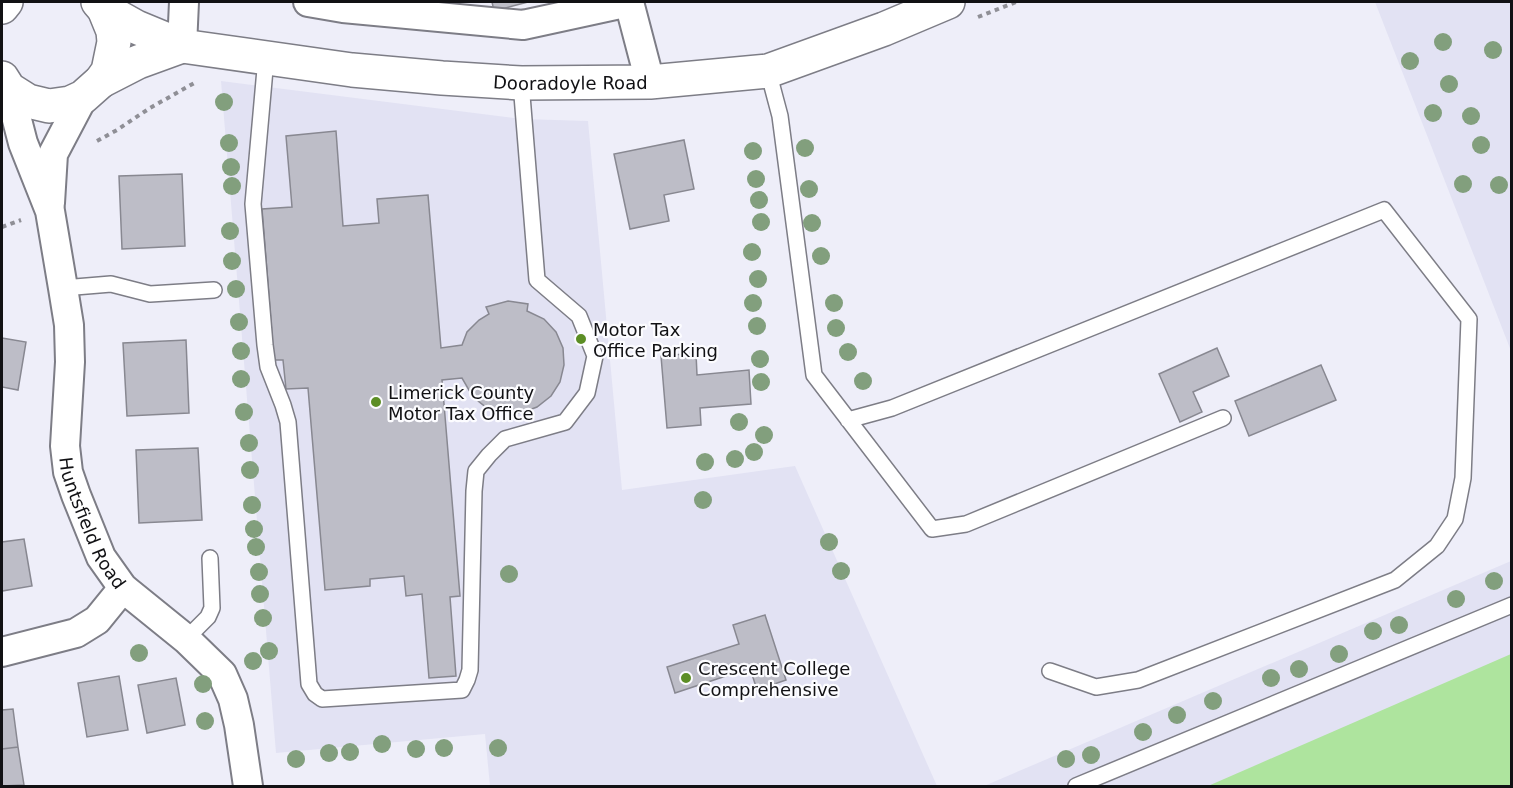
<svg xmlns="http://www.w3.org/2000/svg" width="1513" height="788" viewBox="0 0 1513 788" font-family="'DejaVu Sans',sans-serif">
<style>
.built{fill:#e2e2f3}
.green{fill:#aee49e}
.building{fill:#bdbdc7;stroke:#888891;stroke-width:1.5}
.lines{fill:none;stroke-linecap:round;stroke-linejoin:round}
.service-casing{stroke:#7d7d86;stroke-width:18}
.minor-casing{stroke:#7d7d86;stroke-width:32}
.secondary-casing{stroke:#7d7d86;stroke-width:36}
.path{stroke:#8f8f96;stroke-width:4;stroke-dasharray:4.5 4.5;stroke-linecap:butt}
.service{stroke:#fff;stroke-width:15}
.minor{stroke:#fff;stroke-width:28}
.secondary{stroke:#fff;stroke-width:33}
.tree{fill:#829f7d}
.poi-dot{fill:#5c8e25;stroke:#fcfcff;stroke-width:2}
.labels{text-anchor:middle;dominant-baseline:central;stroke-width:4.5;stroke-linejoin:round;paint-order:stroke}
.street-label{font-size:18px;fill:#111114;stroke:#fcfcff}
.poi-label{font-size:18px;fill:#111114;stroke:#fcfcff;text-anchor:start}
</style>
<rect width="100%" height="100%" fill="#eeeef9"/>
<path class="built" d="M1375,2H1511V351L1487,289Z
M221,81L522,119L588,121L622,490L795,466L937,786H490L485,734L276,753Z
M1511,561V786H984Z"/>
<path class="green" d="M1511,654V786H1208Z"/>
<path class="building" d="M492,2H528L494,11Z
M336,131L343,226L379,223L377,199L428,195L441,348L462,345L467,332L479,320L489,314L486,307L508,301L528,304L527,311L544,319L556,332L563,348L564,365L560,382L551,396L537,407L521,413L504,414L487,408L473,397L462,378L442,380L460,596L450,597L456,676L429,678L422,594L406,596L404,576L370,579V586L325,590L308,388L286,389L283,360H274L262,209L292,207L286,136Z
M684,140L694,189L664,195L669,221L630,229L614,154Z
M182,174L185,246L122,249L119,176Z
M2,338L26,342L18,390L2,387Z
M186,340L189,413L127,416L123,343Z
M1217,348L1229,376L1193,392L1202,412L1180,422L1159,374Z
M696,353L697,375L749,370L751,404L700,408L701,425L667,428L661,356Z
M1321,365L1336,400L1249,436L1235,401Z
M198,448L202,520L139,523L136,450Z
M24,539L32,586L2,591V542Z
M765,615L786,680L757,690L750,668L675,693L667,667L739,644L733,625Z
M119,676L128,730L87,737L78,683Z
M176,678L185,725L147,733L138,685Z
M13,709L18,747L2,749V710Z
M18,747L24,785L2,786V749Z"/>
<g class="lines">
<defs>
<path id="service" d="M266,58L253,204L265,345L268,367L283,405L288,422L309,684L315,694L322,699L462,690L467,680L470,670L474,491L476,471L489,455L505,439L565,422L587,393L595,356L579,316L537,280L521,83
M768,71L780,116L814,375L932,529L966,524L1223,418
M63,288L111,284L150,294L214,290
M848,420L892,408L1384,210L1469,319L1463,478L1455,519L1437,546L1395,580L1138,680L1096,687L1050,671
M186,639L208,617L212,608L210,558
M1076,786L1512,605"/>
<g id="minor">
<path d="M308,2L343,8L523,25L629,2"/>
<path d="M629,2L650,82"/>
<path d="M182,46L184,2"/>
<path id="s1" d="M9,89L23,143L50,211L63,288L69,325L70,362L65,446L68,472L76,495L101,557L123,588L186,639L222,674L233,699L239,725L248,786"/>
<path d="M50,203L53,154L83,97"/>
<path d="M2,652L76,633L97,620L123,588"/>
</g>
<g id="secondary">
<path d="M2,7L6,2"/>
<path id="s2" d="M104,9L136,27L182,46L352,70L442,78L521,83L650,82L768,71L884,29L948,2"/>
<path d="M2,78L9,89L28,101L49,106L70,103L83,97L101,81L108,71L114,42L113,31L104,9L98,2"/>
<path d="M101,81L138,62L182,46"/>
</g>
</defs>
<use href="#service" class="service-casing"/>
<use href="#minor" class="minor-casing"/>
<use href="#secondary" class="secondary-casing"/>
<path class="path" d="M978,17L1016,2
M97,141L117,130L150,108L196,82
M2,227L21,220"/>
<use href="#service" class="service"/>
<use href="#minor" class="minor"/>
<use href="#secondary" class="secondary"/>
</g>
<g class="tree">
<circle cx="1443" cy="42" r="9"/>
<circle cx="1493" cy="50" r="9"/>
<circle cx="1410" cy="61" r="9"/>
<circle cx="1449" cy="84" r="9"/>
<circle cx="224" cy="102" r="9"/>
<circle cx="1433" cy="113" r="9"/>
<circle cx="1471" cy="116" r="9"/>
<circle cx="229" cy="143" r="9"/>
<circle cx="1481" cy="145" r="9"/>
<circle cx="805" cy="148" r="9"/>
<circle cx="753" cy="151" r="9"/>
<circle cx="231" cy="167" r="9"/>
<circle cx="756" cy="179" r="9"/>
<circle cx="1463" cy="184" r="9"/>
<circle cx="1499" cy="185" r="9"/>
<circle cx="232" cy="186" r="9"/>
<circle cx="809" cy="189" r="9"/>
<circle cx="759" cy="200" r="9"/>
<circle cx="761" cy="222" r="9"/>
<circle cx="812" cy="223" r="9"/>
<circle cx="230" cy="231" r="9"/>
<circle cx="752" cy="252" r="9"/>
<circle cx="821" cy="256" r="9"/>
<circle cx="232" cy="261" r="9"/>
<circle cx="758" cy="279" r="9"/>
<circle cx="236" cy="289" r="9"/>
<circle cx="753" cy="303" r="9"/>
<circle cx="834" cy="303" r="9"/>
<circle cx="239" cy="322" r="9"/>
<circle cx="757" cy="326" r="9"/>
<circle cx="836" cy="328" r="9"/>
<circle cx="241" cy="351" r="9"/>
<circle cx="848" cy="352" r="9"/>
<circle cx="760" cy="359" r="9"/>
<circle cx="241" cy="379" r="9"/>
<circle cx="863" cy="381" r="9"/>
<circle cx="761" cy="382" r="9"/>
<circle cx="244" cy="412" r="9"/>
<circle cx="739" cy="422" r="9"/>
<circle cx="764" cy="435" r="9"/>
<circle cx="249" cy="443" r="9"/>
<circle cx="754" cy="452" r="9"/>
<circle cx="735" cy="459" r="9"/>
<circle cx="705" cy="462" r="9"/>
<circle cx="250" cy="470" r="9"/>
<circle cx="703" cy="500" r="9"/>
<circle cx="252" cy="505" r="9"/>
<circle cx="254" cy="529" r="9"/>
<circle cx="829" cy="542" r="9"/>
<circle cx="256" cy="547" r="9"/>
<circle cx="841" cy="571" r="9"/>
<circle cx="259" cy="572" r="9"/>
<circle cx="509" cy="574" r="9"/>
<circle cx="1494" cy="581" r="9"/>
<circle cx="260" cy="594" r="9"/>
<circle cx="1456" cy="599" r="9"/>
<circle cx="263" cy="618" r="9"/>
<circle cx="1399" cy="625" r="9"/>
<circle cx="1373" cy="631" r="9"/>
<circle cx="269" cy="651" r="9"/>
<circle cx="139" cy="653" r="9"/>
<circle cx="1339" cy="654" r="9"/>
<circle cx="253" cy="661" r="9"/>
<circle cx="1299" cy="669" r="9"/>
<circle cx="1271" cy="678" r="9"/>
<circle cx="203" cy="684" r="9"/>
<circle cx="1213" cy="701" r="9"/>
<circle cx="1177" cy="715" r="9"/>
<circle cx="205" cy="721" r="9"/>
<circle cx="1143" cy="732" r="9"/>
<circle cx="382" cy="744" r="9"/>
<circle cx="444" cy="748" r="9"/>
<circle cx="498" cy="748" r="9"/>
<circle cx="416" cy="749" r="9"/>
<circle cx="350" cy="752" r="9"/>
<circle cx="329" cy="753" r="9"/>
<circle cx="1091" cy="755" r="9"/>
<circle cx="296" cy="759" r="9"/>
<circle cx="1066" cy="759" r="9"/>
</g>
<g class="poi-dot">
<circle cx="581" cy="339" r="6"/>
<circle cx="376" cy="402" r="6"/>
<circle cx="686" cy="678" r="6"/>
</g>
<g class="labels">
<g class="street-label">
<text stroke="none"><textPath href="#s2" startOffset="477">Dooradoyle Road</textPath></text>
<text stroke="none"><textPath href="#s1" startOffset="448">Huntsfield Road</textPath></text>
</g>
<g class="poi-label">
<text x="593" y="329">Motor Tax<tspan x="593" dy="21">Office Parking</tspan></text>
<text x="388" y="392">Limerick County<tspan x="388" dy="21">Motor Tax Office</tspan></text>
<text x="698" y="668">Crescent College<tspan x="698" dy="21">Comprehensive</tspan></text>
</g>
</g>
<rect width="1513" height="788" fill="none" stroke="#111114" stroke-width="6"/>
</svg>
